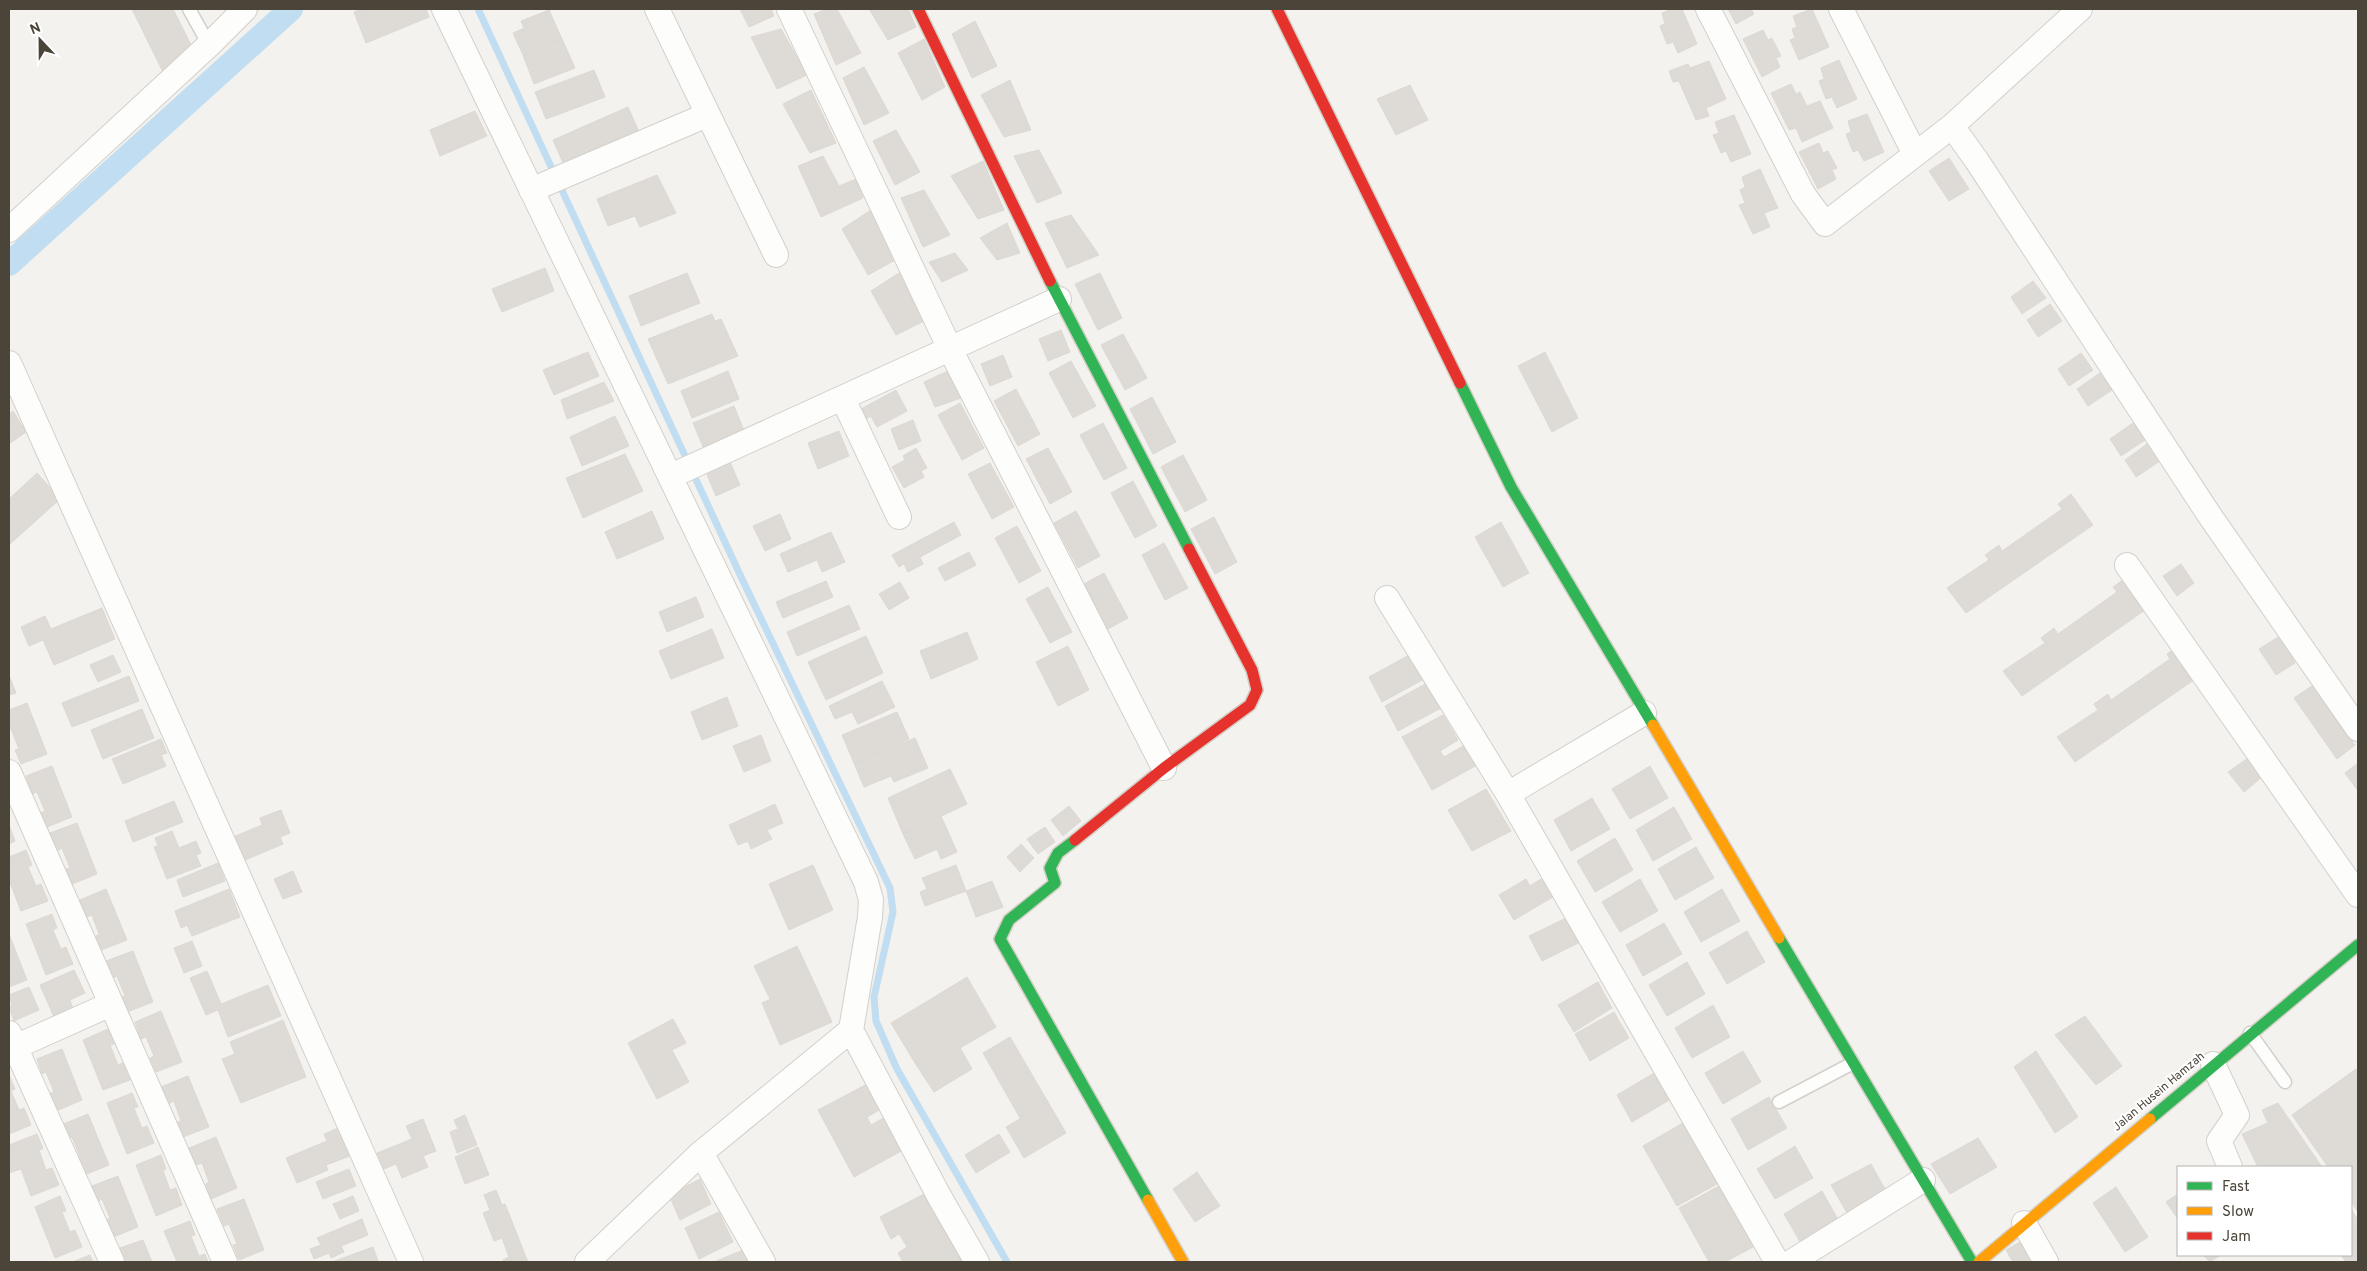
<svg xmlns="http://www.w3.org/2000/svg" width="2367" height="1271" viewBox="0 0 2367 1271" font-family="Overpass,sans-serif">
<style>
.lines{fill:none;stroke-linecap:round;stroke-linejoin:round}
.stream{stroke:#c0ddf1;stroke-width:7}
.canal{stroke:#c0ddf1;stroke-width:24}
.building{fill:#dedbd6;stroke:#dcd9d4}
.lane-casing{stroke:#d2d0cb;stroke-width:15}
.street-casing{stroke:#d2d0cb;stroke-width:26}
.fast-casing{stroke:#d3cfc5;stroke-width:14}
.slow-casing{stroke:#d3cfc5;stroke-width:14}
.jam-casing{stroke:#d3cfc5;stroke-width:14}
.lane{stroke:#fdfdfc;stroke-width:12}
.street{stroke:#fdfdfc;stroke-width:24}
.fast{stroke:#30b455;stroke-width:11}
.slow{stroke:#ff9f0a;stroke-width:11}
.jam{stroke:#e5322d;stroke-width:11}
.labels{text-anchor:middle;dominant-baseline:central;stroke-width:4;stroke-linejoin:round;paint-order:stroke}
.street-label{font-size:12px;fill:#4b4439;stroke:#fff}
</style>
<rect width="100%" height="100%" fill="#f4f2ee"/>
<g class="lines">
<path class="stream" d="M478,9L743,581L890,888L893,912L874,997L876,1021L897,1069L1007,1262"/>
<path class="canal" d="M9,264L291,9"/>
</g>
<path class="building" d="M132,9H173L196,55L163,72Z
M362,9H426L429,17L366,43L354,12Z
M740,9H771L774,16L749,27Z
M827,9H837L861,53L836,65L814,14Z
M869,9H908L916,27L888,40Z
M1672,9H1682L1697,44L1678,53L1673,42L1667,44L1660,26L1665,24L1662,13Z
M1728,9H1751L1754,14L1736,24Z
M1812,9L1829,47L1799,60L1790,40L1795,38L1792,29L1797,27L1793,16Z
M549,10L562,39L523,55L513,33L524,28L521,21Z
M975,21L997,66L972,78L952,34Z
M781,29L807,75L777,89L751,37Z
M1763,30L1768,40L1772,38L1781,56L1776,58L1780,67L1762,77L1743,39Z
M562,39L575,68L534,84L523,55Z
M924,39L945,87L922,100L898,53Z
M1839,60L1857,99L1837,108L1832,97L1826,99L1819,81L1824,79L1821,68Z
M1709,61L1726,99L1706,108L1709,116L1696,120L1679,81L1673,82L1669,71L1688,64L1690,68Z
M864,67L889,113L864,125L843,78Z
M594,70L605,97L546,119L535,92Z
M1010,80L1031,130L1004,137L981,95Z
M1791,84L1796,94L1800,92L1807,106L1820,101L1833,128L1802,142L1796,128L1789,130L1771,93Z
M1410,85L1428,120L1396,135L1377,99Z
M811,90L836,143L810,153L783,104Z
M628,107L643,141L567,172L553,140Z
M475,111L487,136L440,156L430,130Z
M1867,114L1884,152L1864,161L1858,150L1853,152L1846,134L1851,132L1848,121Z
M1734,115L1751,154L1731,162L1726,151L1721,153L1713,135L1719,133L1715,122Z
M896,130L920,172L895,185L873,141Z
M1819,143L1823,153L1828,151L1837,168L1832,170L1836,179L1818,189L1799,152Z
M1039,150L1062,193L1037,203L1014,156Z
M823,156L839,186L856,179L863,198L821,217L798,166Z
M1949,158L1969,189L1949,201L1929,171Z
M983,161L1004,210L978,219L951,176Z
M1760,169L1778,208L1764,213L1770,227L1753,234L1739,205L1745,203L1740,190L1745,187L1742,177Z
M657,175L676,213L640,227L635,216L608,226L597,199Z
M924,190L950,235L923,247L901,198Z
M871,210L897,259L868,275L842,229Z
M1071,215L1099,255L1067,268L1045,223Z
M1007,223L1020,253L997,260L980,238Z
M955,253L968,270L942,282L929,262Z
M545,268L554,291L502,312L492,289Z
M902,271L924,321L896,335L871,291Z
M687,273L700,303L641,326L629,296Z
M1100,273L1122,318L1098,330L1075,284Z
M2033,281L2046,298L2022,314L2011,297Z
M2050,304L2062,321L2038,337L2027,320Z
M712,314L715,321L721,319L738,356L668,384L648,339Z
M1061,330L1070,352L1048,361L1039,339Z
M1123,334L1147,378L1125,390L1101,345Z
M588,352L599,376L554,395L543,370Z
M1545,352L1578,418L1552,432L1518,366Z
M2081,353L2093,370L2069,386L2058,369Z
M1003,355L1012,377L990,386L981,364Z
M1071,361L1096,406L1073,418L1049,373Z
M950,370L964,397L935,407L924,382Z
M728,371L739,399L692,418L681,391Z
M2100,373L2112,390L2088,406L2077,389Z
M604,382L614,401L567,419L561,400Z
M1016,389L1040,434L1018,446L994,401Z
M896,390L907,411L877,427L871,416L866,419L861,409Z
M1152,397L1176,442L1153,454L1130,409Z
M960,403L984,448L962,460L938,415Z
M734,406L745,433L704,449L693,423Z
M13,411L26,432L9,444V414Z
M615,416L629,446L582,466L570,437Z
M913,420L921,441L899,450L891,429Z
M1103,423L1127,468L1104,480L1080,435Z
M2133,423L2145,440L2121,456L2110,439Z
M839,431L849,456L818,469L808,443Z
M2147,444L2160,461L2136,477L2125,460Z
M916,448L927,468L921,471L924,477L904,488L892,467L905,460L903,456Z
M1048,448L1072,492L1050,504L1026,459Z
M625,454L643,491L583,518L566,478Z
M1183,455L1207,500L1185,512L1161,467Z
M730,462L740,485L716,496L706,472Z
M990,463L1014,507L992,519L968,474Z
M37,473L60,499L9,545V499Z
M1133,481L1157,526L1135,538L1111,493Z
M2071,494L2093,525L1966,613L1947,588L1989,560L1985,555L1999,545L2002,551L2062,509L2058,504Z
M652,511L664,539L617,559L605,532Z
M1076,511L1100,556L1078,568L1054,523Z
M780,514L791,539L765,551L753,526Z
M1214,517L1237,562L1215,574L1191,529Z
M954,522L961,535L920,557L923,564L908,572L904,564L899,567L892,555Z
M1501,522L1529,573L1503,587L1475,537Z
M1017,526L1041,571L1019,583L995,538Z
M831,532L845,562L822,572L817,560L788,572L780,554Z
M1164,543L1188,588L1165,600L1142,555Z
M969,552L976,565L945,581L938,568Z
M2181,564L2194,583L2177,596L2163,576Z
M1104,573L1128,618L1106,630L1082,585Z
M2127,577L2148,608L2022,696L2003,671L2045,643L2041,638L2054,628L2058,634L2117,592L2113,587Z
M826,581L833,597L783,618L776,602Z
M900,582L909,598L889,610L879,594Z
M1048,587L1072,632L1050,643L1026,599Z
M696,597L704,617L667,632L659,612Z
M849,605L860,629L797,656L787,632Z
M102,608L115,639L54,665L43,640L29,646L21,627L45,616L51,629Z
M712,629L724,658L671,679L659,651Z
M967,632L978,659L931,679L920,651Z
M2283,634L2298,654L2292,658L2295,663L2276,675L2259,649Z
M866,636L883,673L826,700L808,662Z
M2180,644L2201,675L2075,762L2057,737L2098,710L2094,704L2108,694L2111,700L2170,659L2167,654Z
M1068,646L1089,690L1058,706L1036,662Z
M1413,653L1426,678L1382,702L1369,677Z
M113,655L121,672L98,682L90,665Z
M9,675L16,693L9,695Z
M129,676L139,701L72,727L62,703Z
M882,681L895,707L858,724L852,712L835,719L829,706Z
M2319,681L2346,733L2355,745L2337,759L2294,698Z
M1429,682L1443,707L1398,731L1385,706Z
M727,697L738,726L702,740L691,712Z
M27,703L47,754L21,764L15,750L19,749L11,729L9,730V710Z
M142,709L154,738L103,759L91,730Z
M897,712L909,739L854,763L842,735Z
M1443,715L1458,740L1440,751L1444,757L1465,745L1477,765L1432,790L1402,737Z
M761,735L771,761L744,772L733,746Z
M915,738L928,768L894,782L891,776L864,787L854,763Z
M161,739L167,753L161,755L166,766L123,784L112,759Z
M2254,754L2268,772L2244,792L2228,772Z
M2358,763V791L2345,773Z
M52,766L72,817L47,827L41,813L45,811L37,792L32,794L26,776Z
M1650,766L1668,798L1630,819L1612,789Z
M950,769L967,804L903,834L888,798Z
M1486,789L1511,831L1472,851L1448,810Z
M1592,798L1610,829L1571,851L1554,820Z
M174,801L183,822L133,842L125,821Z
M775,804L783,823L767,830L772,839L751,849L748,841L738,845L729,825Z
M1069,806L1081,821L1063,836L1051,820Z
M1674,807L1692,839L1653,861L1636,830Z
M281,810L290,833L280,837L283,844L243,861L233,837L262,825L260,818Z
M941,816L957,852L941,859L937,849L915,859L903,834Z
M77,823L97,874L72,884L66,869L70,868L62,848L57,851L50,833Z
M9,825L15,841L9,844Z
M1045,827L1055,842L1038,854L1027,839Z
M172,831L179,848L196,841L201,853L196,855L201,866L167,879L154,847L158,846L155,838Z
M1615,838L1633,870L1595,892L1577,861Z
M1021,844L1034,858L1020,872L1007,857Z
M1696,847L1714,878L1675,900L1658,869Z
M26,850L32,865L28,867L36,886L41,884L48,901L21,911L9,880V857Z
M218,863L225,881L183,897L177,880Z
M813,865L833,910L789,930L769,884Z
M956,865L966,891L925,906L920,892L927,889L922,878Z
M293,871L302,892L283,899L274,879Z
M1526,879L1530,886L1541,879L1553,897L1514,920L1499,895Z
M1640,879L1658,911L1620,932L1602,902Z
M992,881L1003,907L976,917L966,891Z
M106,889L127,940L101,950L96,936L99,934L92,915L86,917L80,900Z
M229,889L240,917L192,936L187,925L181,928L175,911Z
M1722,889L1740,921L1701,942L1684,912Z
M52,914L57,928L53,930L61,949L66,947L73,964L46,975L26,924Z
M1566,918L1580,942L1542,961L1529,936Z
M1664,923L1682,954L1643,976L1626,945Z
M1747,931L1765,962L1727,984L1709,953Z
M9,934L27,980L9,987Z
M192,941L202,966L184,973L174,948Z
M797,946L813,980L770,999L754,966Z
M133,951L153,1002L127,1012L121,997L125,996L117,976L112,978L106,961Z
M1687,962L1705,994L1667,1016L1649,985Z
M74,970L85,993L70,1000L73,1009L54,1017L40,985Z
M207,971L221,1004L268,985L281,1016L228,1037L218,1010L206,1015L190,978Z
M967,977L996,1027L960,1048L931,999Z
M813,980L832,1022L780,1045L762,1003Z
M1598,982L1612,1008L1574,1032L1558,1005Z
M29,987L39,1010L14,1021L9,1007L12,1005L9,995Z
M931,999L955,1039L915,1063L891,1023Z
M1713,1005L1730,1037L1692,1058L1675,1028Z
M161,1011L182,1062L156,1072L150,1058L154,1056L146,1037L141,1039L135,1022Z
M1614,1012L1629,1038L1590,1061L1575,1034Z
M2085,1016L2122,1066L2096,1085L2055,1035Z
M673,1019L686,1043L672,1050L689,1082L657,1099L628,1043Z
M283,1020L306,1077L241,1103L222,1059L235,1054L230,1042Z
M108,1029L114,1044L110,1045L118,1065L123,1063L130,1080L103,1090L83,1040Z
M1010,1037L1048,1102L1020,1118L983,1053Z
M955,1039L972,1069L934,1092L915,1063Z
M62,1049L82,1100L56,1111L49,1094L54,1092L46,1072L42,1074L37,1059Z
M1743,1051L1761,1082L1723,1104L1705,1073Z
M2036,1051L2078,1117L2055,1133L2014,1067Z
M2356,1069L2358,1073V1212L2351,1201V1167H2328L2292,1115Z
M1656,1072L1671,1099L1632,1122L1617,1095Z
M9,1075L15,1089L11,1091L19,1110L24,1108L31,1125L9,1134Z
M188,1076L209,1127L183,1137L178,1122L181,1121L174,1101L168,1104L161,1087Z
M869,1083L883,1108L867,1117L871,1125L887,1116L905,1149L854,1177L818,1110Z
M132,1093L138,1107L134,1108L142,1128L147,1126L154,1143L127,1154L107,1103Z
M1769,1097L1787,1128L1748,1150L1731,1119Z
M1048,1102L1066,1133L1024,1158L1006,1127Z
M2278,1103L2322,1167H2258L2242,1134L2268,1123L2262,1110Z
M88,1114L109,1165L82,1176L75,1159L80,1157L72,1137L69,1139L63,1124Z
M465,1115L477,1145L457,1153L450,1132L458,1129L454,1120Z
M423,1119L436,1151L423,1156L428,1167L402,1178L396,1164L384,1169L377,1153L412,1139L406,1126Z
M1683,1123L1717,1184L1677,1206L1643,1146Z
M338,1128L350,1156L326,1165L328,1170L297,1183L286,1158L327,1141L324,1134Z
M37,1134L43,1149L39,1150L46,1170L52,1168L59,1185L31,1196L21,1169L9,1173V1145Z
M999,1134L1010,1152L976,1173L965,1155Z
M216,1137L237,1188L211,1199L206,1184L209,1182L202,1163L196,1165L189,1148Z
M1978,1138L1997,1167L1950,1194L1931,1164Z
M1795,1146L1813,1178L1775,1199L1757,1169Z
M478,1147L489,1175L465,1184L455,1157Z
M161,1155L166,1169L163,1171L170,1190L176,1188L182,1205L156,1216L136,1165Z
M1871,1164L1890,1198L1850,1218L1831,1185Z
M349,1169L356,1186L323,1199L316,1182Z
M1197,1172L1220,1206L1195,1222L1173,1189Z
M118,1176L138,1227L111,1238L105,1221L110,1218L102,1199L98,1201L92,1186Z
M700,1179L711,1204L680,1220L669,1195Z
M1719,1186L1753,1247L1725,1262H1709L1679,1208Z
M2116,1187L2148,1237L2125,1252L2093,1203Z
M496,1190L502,1205L505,1204L528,1262H504L503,1260L509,1257L502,1238L494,1241L483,1213L490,1210L484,1195Z
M1822,1191L1840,1223L1802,1245L1784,1214Z
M924,1194L937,1219L963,1262H903L898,1253L907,1247L899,1234L891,1239L880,1217Z
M2178,1194V1219L2166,1202Z
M60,1196L66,1211L62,1212L70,1232L75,1230L82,1247L55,1258L35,1207Z
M353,1196L359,1211L340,1219L333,1204Z
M244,1199L264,1250L239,1260L233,1245L237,1244L229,1224L224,1226L217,1209Z
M2351,1209L2358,1220V1262H2346L2341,1255H2351Z
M719,1212L733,1242L699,1259L685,1228Z
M362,1219L368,1235L341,1246L344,1252L331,1258L329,1253L314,1259L310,1249L321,1245L317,1238Z
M190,1221L195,1235L191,1236L199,1256L205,1254L208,1262H177L164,1231Z
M2029,1237L2043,1262H2013L2006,1250Z
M143,1240L152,1262H122L117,1249Z
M373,1247L378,1261L332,1262Z
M743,1250L748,1262H714Z
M90,1255L93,1262H72Z
M2203,1255H2221L2210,1262Z"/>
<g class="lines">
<defs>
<path id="lane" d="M189,9L209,45
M2250,1033L2285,1082
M1779,1102L1853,1063"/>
<path id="street" d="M444,9L866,882L871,900L870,917L851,1030L939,1196L977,1262
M657,9L776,255
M789,9L951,351L1164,768
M1708,9L1803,194L1825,224L1952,126L2080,9
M1841,9L1915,154
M1952,126L1977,161L2210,516L2358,729
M531,190L707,115
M9,230L209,45L245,9
M9,363L411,1262
M843,399L899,517
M671,476L1059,299
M2127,565L2358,895
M1387,598L1508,794L1777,1262
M9,772L225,1262
M1508,794L1644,713
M9,1033L112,1262
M15,1047L111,1004
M2213,1064L2237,1115L2219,1141L2230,1167
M701,1153L851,1030
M2024,1223L2046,1262
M587,1262L701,1153L763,1262
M1791,1262L1923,1180"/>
<path id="fast" d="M1050,281L1189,549
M1460,383L1511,487L1653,725
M1075,840L1058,853L1050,868L1055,883L1009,920L1000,939L1148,1200
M1779,938L1972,1262
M2150,1119L2358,945"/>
<path id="slow" d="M1653,725L1779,938
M1148,1200L1183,1262
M1979,1262L2150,1119"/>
<path id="jam" d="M918,9L1050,281
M1277,9L1460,383
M1075,840L1164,768L1250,705L1257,690L1252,670L1189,549"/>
</defs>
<use href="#lane" class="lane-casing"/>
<use href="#street" class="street-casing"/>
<use href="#fast" class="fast-casing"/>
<use href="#slow" class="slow-casing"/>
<use href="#jam" class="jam-casing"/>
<use href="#lane" class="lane"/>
<use href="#street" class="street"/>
<use href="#fast" class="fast"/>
<use href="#slow" class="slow"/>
<use href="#jam" class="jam"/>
</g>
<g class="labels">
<g class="street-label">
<text transform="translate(2159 1092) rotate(-40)">Jalan Husein Hamzah</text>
</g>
</g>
<rect width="2367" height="1271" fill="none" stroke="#4b4439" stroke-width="20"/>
<rect x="2177" y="1166" width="175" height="90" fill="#ffffff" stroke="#b7b4b0"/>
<rect x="2187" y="1182" width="25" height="8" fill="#30b455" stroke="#b7b4b0"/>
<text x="2222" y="1191" font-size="15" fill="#4b4439">Fast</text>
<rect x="2187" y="1207" width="25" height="8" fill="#ff9f0a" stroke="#b7b4b0"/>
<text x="2222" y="1216" font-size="15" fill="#4b4439">Slow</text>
<rect x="2187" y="1232" width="25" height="8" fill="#e5322d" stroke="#b7b4b0"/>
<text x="2222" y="1241" font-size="15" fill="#4b4439">Jam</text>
<g transform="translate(40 40) rotate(338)" stroke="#ffffff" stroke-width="4" paint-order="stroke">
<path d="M0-4L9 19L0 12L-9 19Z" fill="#4b4439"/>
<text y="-8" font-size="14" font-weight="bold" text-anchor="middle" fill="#4b4439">N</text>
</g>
</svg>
